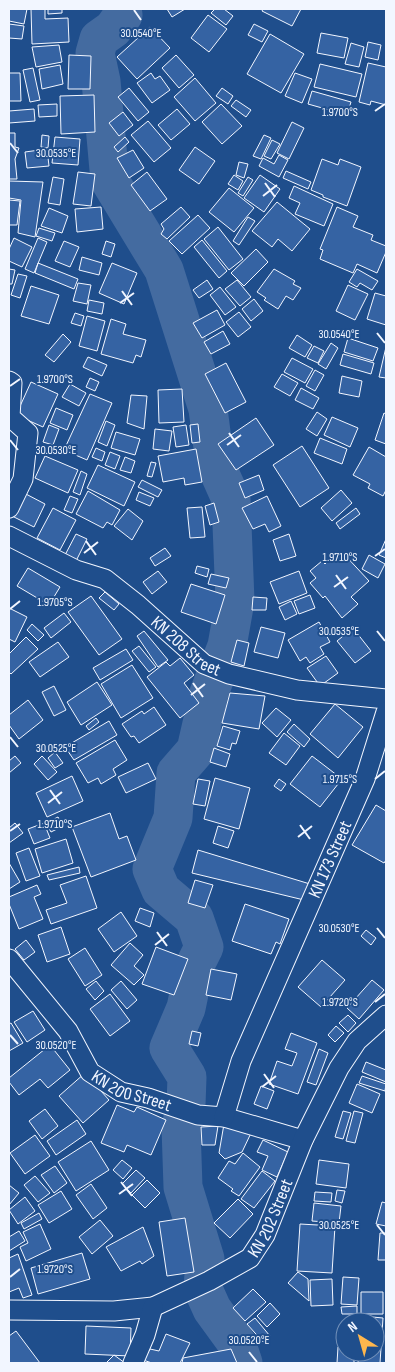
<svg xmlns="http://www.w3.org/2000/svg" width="395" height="1372" viewBox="0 0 395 1372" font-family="'Sofia Sans Condensed',sans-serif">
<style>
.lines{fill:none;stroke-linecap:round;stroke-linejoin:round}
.river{stroke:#446ba0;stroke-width:39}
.building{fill:#3563a3;stroke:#f2f6ff}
.minor-casing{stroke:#f2f6ff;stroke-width:21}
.minor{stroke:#1f4e8c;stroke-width:19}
.ticks{fill:none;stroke:#f2f6ff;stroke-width:2}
.labels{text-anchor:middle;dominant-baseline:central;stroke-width:4;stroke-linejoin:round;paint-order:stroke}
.street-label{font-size:18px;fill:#f2f6ff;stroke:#1f4e8c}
.ticks-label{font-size:12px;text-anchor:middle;fill:#f2f6ff;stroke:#1f4e8c;stroke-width:4;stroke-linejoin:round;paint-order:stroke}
</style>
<rect width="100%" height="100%" fill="#1f4e8c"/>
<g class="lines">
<path class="river" d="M122,9L123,15L113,29L99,39L95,53L101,81L110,181L164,270L208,409L215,463L231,499L235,601L227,646L209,693L196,750L176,773L173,818L152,869L161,890L194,918L204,947L195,965L186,1008L169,1048L187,1077L186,1105L181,1127L183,1187L205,1259L203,1289L212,1309L236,1342L243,1363"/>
</g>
<path class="building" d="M9,9H27L24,24L9,21Z
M31,9H45V19L68,18L69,42L32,44Z
M48,9H62V13L48,14Z
M167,9H185L172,17Z
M215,9H224L233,16L226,25L211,13Z
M263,9H301L292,26L262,11Z
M208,15L227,29L209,52L191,38Z
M9,24L24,26L22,39L9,38Z
M254,24L268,31L262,42L248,35Z
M150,27L170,48L137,79L117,57Z
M321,33L348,38L344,58L317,53Z
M270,34L304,54L281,93L247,74Z
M368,42L381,45L378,60L365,57Z
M351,43L364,47L359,67L345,64Z
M59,45L62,62L36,67L32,47Z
M69,55L91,56L90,89H68Z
M176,55L194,75L179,88L162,68Z
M368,63L386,67V105L371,101L370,105L359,102Z
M320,64L362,74L356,97L314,87Z
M60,65L63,84L42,89L39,69Z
M33,68L40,100L30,102L23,70Z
M9,73H20L21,101H9Z
M151,73L155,79L160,76L170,90L152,103L137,83Z
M295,73L312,79L302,103L285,96Z
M195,78L216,103L195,121L174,97Z
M129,88L149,112L138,121L118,97Z
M222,88L233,96L228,104L216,96Z
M312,91L351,102L347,115L308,104Z
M94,95L95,132L61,134L60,96Z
M236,100L251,110L246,117L231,106Z
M57,104V116L39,117L38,105Z
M221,104L242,126L222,144L202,122Z
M34,109L35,121L9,123V111Z
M177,109L190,124L171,140L158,125Z
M123,112L133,125L119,136L109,123Z
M148,121L171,148L154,162L131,135Z
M292,122L304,128L289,159L277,153Z
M9,133H15V147L19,148L15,159L17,179H9Z
M42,135L49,136L48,148L41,147Z
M264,135L271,138L261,159L253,156Z
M55,137L80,139L78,165L52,163Z
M125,137L129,142L118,152L114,147Z
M272,140L280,144L271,159L264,156Z
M195,147L215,161L199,184L179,170Z
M47,149L49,166L27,168L25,152Z
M133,150L144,168L129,178L117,158Z
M279,155L288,160L279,177L259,166L263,158L274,164Z
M322,159L338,165L340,159L361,167L347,206L323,197V195L311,190Z
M239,162L248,164L244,178L236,175Z
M286,171L311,182L308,189L283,178Z
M78,172L95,174L91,206L73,204Z
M147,172L167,199L150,211L131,185Z
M234,175L243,181L238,190L228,184Z
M260,175L280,189L264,212L244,198Z
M53,177L64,179L60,205L48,203Z
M248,177L253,180L243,196L238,193Z
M9,181L43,182L35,237L18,233L21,200L9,198Z
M294,186L333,204L324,226L295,214L300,203L289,198Z
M229,188L254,208L234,232L209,212Z
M9,200L20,201L17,225H9Z
M277,202L310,229L292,251L278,239L272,247L252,231Z
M101,207L103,229L77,232L75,209Z
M181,207L190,217L167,239L161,234L164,229L161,224Z
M337,207L358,216L353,227L373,235L371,240L386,246V252L377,273L357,264L353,273L320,259L323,250L320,249Z
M49,208L68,216L62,233L41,226Z
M198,215L210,228L182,254L169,241Z
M248,217L255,221L239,245L233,241Z
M218,227L243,259L229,270L204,239Z
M39,228L55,233L52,241L36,236Z
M14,238L32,247L22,267L9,261V249Z
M38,238L47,242L34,273L25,269Z
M202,240L227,271L219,278L194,247Z
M64,241L79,247L70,267L55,261Z
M106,241L115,244L111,257L102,254Z
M256,249L268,262L244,286L231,273Z
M82,257L102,263L99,275L79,270Z
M38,263L78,279L74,289L35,273Z
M112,263L137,273L124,304L99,293Z
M9,269L15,270L12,284H9Z
M274,269L295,281L293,284L301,288L293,300L286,296L278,309L264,300L266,298L257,292Z
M357,269L378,281L372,290L360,283L357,287L349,282Z
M18,274L27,276L20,298L11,295Z
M207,280L213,289L199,298L193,290Z
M237,280L251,297L240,306L225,289Z
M78,283L91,285L87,304L73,301Z
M348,285L368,294L355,320L336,311Z
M31,286L59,295L49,324L21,316Z
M220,287L236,307L225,315L210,295Z
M375,293L386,296V325L367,319Z
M254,299L263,311L251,321L242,309Z
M89,300L104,303L102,314L87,311Z
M217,310L225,325L202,338L193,323Z
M239,312L251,327L238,337L226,322Z
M75,313L84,316L81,326L71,323Z
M87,316L105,321L97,351L79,346Z
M111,319L126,324L123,334L146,340L141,357L136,355L133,363L101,354Z
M223,331L230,344L211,354L204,342Z
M63,334L71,342L54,362L45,355Z
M297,335L312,345L305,357L289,348Z
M348,338L378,348L373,361L344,352Z
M331,343L338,348L326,369L318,364Z
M314,346L324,351L318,363L307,358Z
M386,347V378L379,377Z
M343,354L374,363L371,374L340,365Z
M88,357L107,365L102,376L83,367Z
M292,358L313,369L305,383L284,372Z
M226,363L246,402L225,413L205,374Z
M315,370L324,375L315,391L306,386Z
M282,374L298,383L290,396L274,387Z
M342,376L362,381L359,397L339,393Z
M90,378L99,382L95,391L86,387Z
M31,382L58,394L43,427L16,415Z
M70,384L86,393L79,406L62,397Z
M301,388L319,398L313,409L295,400Z
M182,389L184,422L159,423L158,390Z
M90,394L112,403L87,460L64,450Z
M131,395L147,396L144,429L127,423Z
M56,408L73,415L67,430L50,423Z
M317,412L327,419L317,436L306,429Z
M384,413L386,414V444L375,440Z
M332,417L358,428L350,447L324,435Z
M256,418L274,445L236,470L218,444Z
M106,421L115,425L107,446L98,442Z
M198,424L200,442L192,443L190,425Z
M49,425L59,429L53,445L43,442Z
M186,425L189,445L176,447L173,427Z
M155,429L172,431L169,451L153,449Z
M116,432L140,439L135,455L111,448Z
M320,438L347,449L342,464L314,453Z
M302,446L329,488L300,507L273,465Z
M369,447L386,457V490L383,496L368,488L370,484L353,475Z
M96,448L105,452L102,461L92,457Z
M196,449L202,482L185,485L184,478L163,482L158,456Z
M110,452L120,456L115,469L105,465Z
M45,456L78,470L68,493L35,478Z
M125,457L135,461L131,473L120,470Z
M151,462L156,463L152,477L147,476Z
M98,465L135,482L124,506L87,488Z
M81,471L87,474L80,495L73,492Z
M259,475L264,490L245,498L239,483Z
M142,480L162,490L158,497L138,487Z
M341,490L352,503L332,521L321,508Z
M88,491L120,510L112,525L107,522L103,528L76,514Z
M139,492L154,498L150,506L136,500Z
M24,493L45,504L34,527L12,516Z
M70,496L78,499L72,513L64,510Z
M267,496L281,526L269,532L265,524L253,529L242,508Z
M214,503L219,522L210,525L205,506Z
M202,507L205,537L190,538L187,508Z
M53,508L76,520L60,550L37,538Z
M356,508L360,514L340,529L336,523Z
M128,509L143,521L132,540L114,526Z
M76,534L87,539L75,563L64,557Z
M289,534L296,556L280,561L273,540Z
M386,539V558L379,555Z
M165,548L171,556L155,566L150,558Z
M336,553L339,557L343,553L369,581L351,597L358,604L342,618L325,596L323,598L310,583L316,578L310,571L322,561L325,564Z
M369,555L385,564L378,578L362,569Z
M197,566L209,569L207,577L195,573Z
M28,568L60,587L49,605L17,586Z
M158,571L167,582L152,594L143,582Z
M299,571L307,593L279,604L270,582Z
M211,574L229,578L226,588L208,584Z
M191,584L225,595L216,624L181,612Z
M105,592L119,604L114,610L99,598Z
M310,595L315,608L299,614L294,601Z
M91,596L122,639L99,655L68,612Z
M253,597L267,598L266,610H252Z
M291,601L297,614L285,620L279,607Z
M9,608L27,617L15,642L9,639Z
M64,613L71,622L51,638L44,628Z
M319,622L330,642L320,647L324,654L310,663L306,657L300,661L288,640Z
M32,624L44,635L38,641L27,630Z
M261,627L285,633L278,658L254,652Z
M353,628L371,651L355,663L337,641Z
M144,631L168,660L158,667L137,636Z
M26,637L38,649L11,674L9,672V654Z
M237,640L249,643L244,666L231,662Z
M58,642L69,657L40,677L29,662Z
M139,646L156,667L149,672L132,651Z
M126,649L133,660L100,680L93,668Z
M326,656L338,673L320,686L307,668Z
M180,658L194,675L184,683L199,703L180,718L147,677L166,662L170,666Z
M132,665L153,698L121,718L101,684Z
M97,682L112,705L81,725L67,702Z
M54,686L66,710L54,716L42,692Z
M230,693L265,696L259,729L222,723Z
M28,700L43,720L19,739L9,725V715Z
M335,704L363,727L338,758L310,734Z
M154,707L166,725L139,743L134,736L131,737L122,724L142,711L144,714Z
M276,708L291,720L277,737L262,723Z
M96,718L99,722L89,730L86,726Z
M109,721L117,735L74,760L65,747Z
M294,724L310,739L304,747L287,732Z
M223,726L240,731L236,744L232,743L230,750L217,746Z
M284,733L300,746L286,765L269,753Z
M115,740L127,760L113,769L116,775L101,784L98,778L88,783L76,763Z
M214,748L230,754L226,767L210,762Z
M55,752L63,763L55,768L48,758Z
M15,756L21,763L9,773V761Z
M42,756L57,772L48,780L34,764Z
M312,756L342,779L320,807L290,784Z
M148,763L156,779L126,793L118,777Z
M72,776L83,801L47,817L36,793Z
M215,778L250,788L239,829L204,819Z
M198,779L210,781L205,806L193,804Z
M279,779L286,784L281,791L274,786Z
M376,805L386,811V860L384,863L352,845Z
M110,813L119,839L127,836L136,860L91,877L72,827Z
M58,817L63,826L51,832L46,823Z
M15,823L23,833L9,843V828Z
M44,823L50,838L34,844L28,829Z
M218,826L234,831L228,848L213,843Z
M66,839L73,863L42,873L35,849Z
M29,848L40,876L26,881L16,853Z
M198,850L310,884L304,900L192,873Z
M9,863L20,882L9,889Z
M79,867L80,873L49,880L47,875Z
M86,876L97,908L51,924L46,910L67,903L60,885Z
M195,880L213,885L205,908L188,903Z
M37,885L41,894L34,897L43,919L19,929L9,904V897Z
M245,904L289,919L280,944L276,942L271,954L232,941Z
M140,908L154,913L150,927L135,921Z
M121,912L137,936L114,952L98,929Z
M61,927L70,954L47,962L38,935Z
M366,930L376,938L371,945L361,936Z
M26,940L35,952L24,960L15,949Z
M130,943L143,955L134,966L144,975L134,985L111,965Z
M156,947L188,959L174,995L142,984Z
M85,948L102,975L85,986L68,959Z
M322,960L345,980L321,1007L298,987Z
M211,969L237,974L231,1000L206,995Z
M372,980L384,990L359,1019L347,1008Z
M96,981L104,991L95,1000L86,989Z
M121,981L137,1000L127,1009L111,990Z
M110,994L130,1021L110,1036L90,1009Z
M33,1011L45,1030L27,1042L14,1022Z
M348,1015L356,1023L348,1032L339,1023Z
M11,1023L23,1043L9,1051V1024Z
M336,1026L344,1033L335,1042L328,1035Z
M192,1031L201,1033L198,1046L189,1044Z
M291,1033L317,1043L298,1094L269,1084L277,1061L292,1066L297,1053L285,1049Z
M50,1045L70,1070L48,1088L40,1079L19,1095L9,1082V1078Z
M319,1049L328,1053L316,1085L307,1082Z
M366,1062L386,1070V1082L362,1072Z
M85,1073L109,1100L83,1123L59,1096Z
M362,1076L386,1084L385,1091L359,1083Z
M357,1084L380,1094L372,1113L349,1103Z
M261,1086L274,1091L267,1109L254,1104Z
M117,1105L134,1112L137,1107L166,1120L151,1155L127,1145L124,1152L101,1143Z
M45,1109L58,1126L42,1139L29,1121Z
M343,1111L351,1113L343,1139L335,1137Z
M354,1111L363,1113L355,1143L346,1141Z
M77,1120L86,1134L56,1155L47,1141Z
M224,1124L252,1131L242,1152L225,1159L219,1153Z
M218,1126L215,1145H202L201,1127Z
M35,1135L50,1156L25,1174L10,1153Z
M263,1140L288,1152L277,1177L262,1170L268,1156L257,1152Z
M91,1141L109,1170L76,1191L58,1162Z
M243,1153L260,1167L239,1196L231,1191L233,1189L218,1178L229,1161L235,1164Z
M122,1160L132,1168L123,1179L113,1170Z
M319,1160L349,1164L346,1188L316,1184Z
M55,1166L67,1183L54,1193L41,1175Z
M136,1170L145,1178L131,1193L122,1184Z
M262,1171L275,1181L254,1208L241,1199Z
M35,1176L50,1193L38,1202L24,1185Z
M147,1180L160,1193L145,1208L132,1195Z
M91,1184L107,1208L93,1219L76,1195Z
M9,1185L19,1193L9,1205Z
M337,1190L345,1191L342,1203L335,1201Z
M61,1191L72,1209L49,1223L38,1205Z
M315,1192L332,1193L331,1202L314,1201Z
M25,1197L35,1211L18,1224L9,1210Z
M238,1199L253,1214L230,1238L214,1223Z
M382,1202L386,1203V1226L376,1224Z
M314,1203L341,1206L339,1223L312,1221Z
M39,1213L42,1219L24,1229L21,1223Z
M185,1218L194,1272L167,1276L159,1222Z
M100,1220L113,1236L92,1254L79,1237Z
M40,1224L51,1249L26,1261L20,1247L28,1243L23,1232Z
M300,1224L335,1226L332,1273L297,1271Z
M143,1227L154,1256L142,1264L140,1261L121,1271L106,1247Z
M19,1231L25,1241L9,1251V1237Z
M380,1233H386V1260H378Z
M82,1253L90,1279L38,1294L31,1268Z
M18,1254L32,1295L23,1298L19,1288L9,1292V1258Z
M298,1272L308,1279L309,1301L288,1283Z
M343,1277L359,1278L357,1305L341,1304Z
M332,1279L333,1305L311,1306L310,1280Z
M253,1289L266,1302L245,1321L233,1308Z
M361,1292H383V1314H361Z
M270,1303L280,1314L267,1327L257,1316Z
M357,1306V1314H342L341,1307Z
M362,1316L383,1318L380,1363H358L359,1352H375V1322H362Z
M255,1318L270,1336L263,1342L247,1324Z
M86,1326L131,1328L130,1356L85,1354Z
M16,1331L40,1363H9V1336Z
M166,1334L190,1343L180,1363H152L143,1360L150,1349L159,1351Z
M338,1347H345V1352H354V1363H337Z
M231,1349L237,1363H182L183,1358Z
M114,1355L125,1363H106Z"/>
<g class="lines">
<defs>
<g id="minor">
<path d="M9,381L12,383L10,417L28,433L23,479L9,508"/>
<path id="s1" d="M9,536L76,570L105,579L138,605L204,664L229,674L297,690L386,699"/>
<path id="s2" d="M9,959L68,1031L90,1072L121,1092L148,1098L198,1115L224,1117L303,1140"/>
<path id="s3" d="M224,1117L241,1061L365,779L386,712"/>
<path id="s4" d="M9,1310L114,1311L153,1307L209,1281L250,1258L265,1235L303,1140L339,1068L357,1041L386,1015"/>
<path d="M133,1363L145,1335L153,1307"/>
</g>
</defs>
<use href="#minor" class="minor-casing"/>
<use href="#minor" class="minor"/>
</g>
<path class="ticks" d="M134,10L141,20M375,111L385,104M10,143L18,153M265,183L275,197M263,196L277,185M122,291L132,305M120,303L134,293M377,333L385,343M10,386L20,379M229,433L239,447M10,440L18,450M227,445L241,435M86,541L96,555M84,553L98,542M375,556L385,549M336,575L346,589M334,587L348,577M10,609L20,601M377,631L385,641M193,683L203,697M191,695L205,684M10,737L18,747M375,779L385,771M50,790L60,804M48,803L62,792M300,825L310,839M10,831L20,824M298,837L312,826M377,928L385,938M157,932L167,946M155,945L169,934M375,1002L385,994M10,1035L18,1044M264,1074L274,1088M262,1087L276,1076M121,1182L132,1196M119,1194L133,1184M377,1225L385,1235M10,1277L20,1269M249,1352L257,1362"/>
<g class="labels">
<g class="street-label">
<text stroke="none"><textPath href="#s1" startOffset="211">KN 208 Street</textPath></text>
<text stroke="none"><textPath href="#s3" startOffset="279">KN 173 Street</textPath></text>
<text stroke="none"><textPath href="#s2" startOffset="186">KN 200 Street</textPath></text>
<text stroke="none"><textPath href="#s4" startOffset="298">KN 202 Street</textPath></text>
</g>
</g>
<g class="ticks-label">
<text x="141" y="37">30.0540°E</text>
<text x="340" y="116">1.9700°S</text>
<text x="56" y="157">30.0535°E</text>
<text x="339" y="338">30.0540°E</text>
<text x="55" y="383">1.9700°S</text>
<text x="56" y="454">30.0530°E</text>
<text x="340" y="561">1.9710°S</text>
<text x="55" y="606">1.9705°S</text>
<text x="339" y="635">30.0535°E</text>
<text x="56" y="752">30.0525°E</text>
<text x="340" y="783">1.9715°S</text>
<text x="55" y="828">1.9710°S</text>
<text x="339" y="932">30.0530°E</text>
<text x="340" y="1006">1.9720°S</text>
<text x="56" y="1049">30.0520°E</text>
<text x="339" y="1229">30.0525°E</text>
<text x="55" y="1273">1.9720°S</text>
<text x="249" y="1344">30.0520°E</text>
</g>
<rect width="395" height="1372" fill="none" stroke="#f2f6ff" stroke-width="20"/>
<g transform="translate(360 1337) rotate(323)"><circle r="24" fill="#1f4e8c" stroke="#7391ba"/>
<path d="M0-4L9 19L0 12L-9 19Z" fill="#ffb74d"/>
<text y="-8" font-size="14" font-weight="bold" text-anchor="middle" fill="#f2f6ff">N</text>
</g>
</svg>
